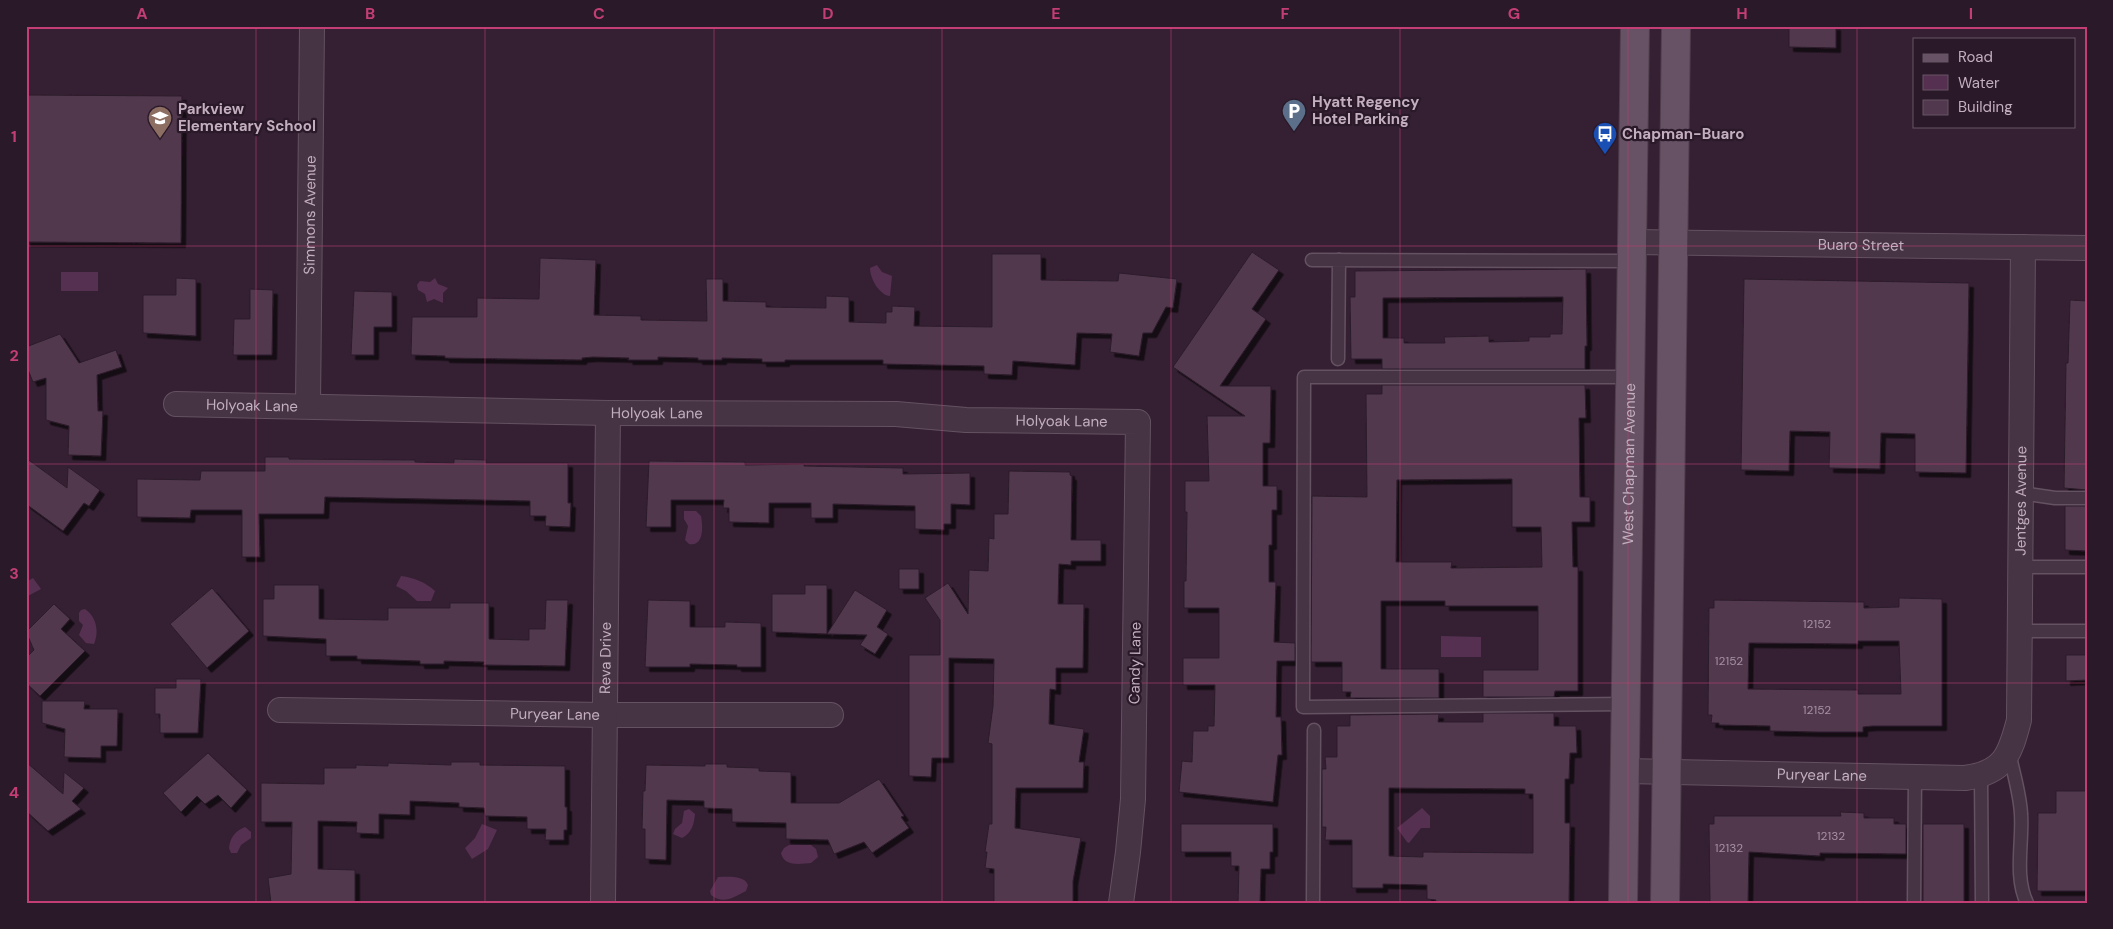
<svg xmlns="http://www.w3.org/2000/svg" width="2113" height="929" viewBox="0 0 2113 929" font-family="'DM Sans',sans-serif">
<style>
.water{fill:#553051}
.building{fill:#51384e;stroke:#2c1b2a;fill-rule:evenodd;filter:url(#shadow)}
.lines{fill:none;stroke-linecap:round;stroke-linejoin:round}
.service-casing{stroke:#645161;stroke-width:15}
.minor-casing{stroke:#645161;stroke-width:26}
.primary-casing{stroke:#4f3d4c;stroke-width:30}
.service{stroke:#463444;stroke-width:12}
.minor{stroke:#463444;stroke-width:24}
.primary{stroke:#665264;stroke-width:28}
.grid{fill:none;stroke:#c23e74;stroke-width:1;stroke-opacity:0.55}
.labels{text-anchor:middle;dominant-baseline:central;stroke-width:4.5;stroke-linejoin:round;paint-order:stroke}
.number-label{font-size:12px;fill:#a690a3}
.poi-label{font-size:15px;font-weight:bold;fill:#c3aebf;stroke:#2a1928;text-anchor:start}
.street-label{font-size:15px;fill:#c3aebf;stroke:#2a1928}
.neatline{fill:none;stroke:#c23e74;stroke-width:2}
.grid-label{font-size:16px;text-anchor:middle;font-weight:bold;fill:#c23e74}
</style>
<defs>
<filter id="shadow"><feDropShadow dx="4.5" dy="4.5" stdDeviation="0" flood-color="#0009"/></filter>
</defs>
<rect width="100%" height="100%" fill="#352033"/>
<path class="water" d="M877,265L882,272L892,276L890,296C879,295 870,278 870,268Z
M61,272H98V291H61Z
M435,278L438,284L448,288L443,293V303L434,299L427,302L425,294L418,290L417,285L420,281L430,282Z
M684,511H696L701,516C703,526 704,547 689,544L685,540L688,526L684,519Z
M401,576C415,578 425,582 435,591L431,601H417L406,591L396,586Z
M33,578L41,589L26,597V582Z
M85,609C97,617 99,632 94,644L86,643L79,635L83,625L79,621V613L81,610Z
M1441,636L1481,637V657H1441Z
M1422,808L1430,816V828H1421L1409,843L1407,842L1397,828Z
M689,809L695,814C694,824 692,833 682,838L673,834L675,829L682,823L684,811Z
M482,824L497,830L488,849L472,859L465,848L475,838Z
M245,827L251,832V838L241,845L237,853H231L229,848C230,838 235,831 245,827Z
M789,845H811L816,849L818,857L811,863C800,864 784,867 781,853L784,848Z
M718,877C728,877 744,875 748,885L746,891C734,897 724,905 711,895L710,891Z"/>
<path class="building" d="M1789,26H1836V48L1789,47Z
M26,95L182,96L181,243L26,242Z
M1252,252L1279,270L1252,309L1266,319L1220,386H1271L1270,443H1263V486H1277V510H1272V545H1269V582H1276L1274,642L1295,643V661H1277L1276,717H1281L1282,755H1278L1273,802L1179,792L1182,761L1192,762L1193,731H1208V726H1214L1215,685H1183V658H1219V608H1184V581H1186L1187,512H1185V481H1209L1207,416H1245L1173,367Z
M992,254H1041V280L1118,281L1119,273L1177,279L1173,308L1166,307L1152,333H1143L1139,356L1110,352L1112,334L1077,333L1075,365L1013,361L1012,375L984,374V366L883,364V360H785V362H762V359L722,358V360H698V358L658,357V360H628L629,358L593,357L582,358V360L445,358V356L411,355L412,317H477V298L539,299L540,258L596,260L594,315L641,316V320L707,321L706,279H723V301L766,302V307L826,308V296L849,297V322L886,323V312H892V306L915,307L914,326L992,327Z
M1586,269L1587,346H1585V369H1382V359H1351L1350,297H1355V271ZM1563,297L1562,334H1550V337H1529V341L1489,342V336L1444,337L1445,343H1404V338H1383V298Z
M176,278L196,279V336L143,333V295H176Z
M1744,279L1969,283L1966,473L1915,472V434L1881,433L1880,469L1829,468L1830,432L1790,431L1789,471L1741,470Z
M250,289L273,290L272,355H233L234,319H250Z
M354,291L392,292V327H374V355H351Z
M2070,300L2087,301V490L2064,488L2066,363H2068Z
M60,334L79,363L116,350L122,367L97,375L98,411H103L101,456L68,455L69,426L46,420V378L33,382L26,365V347Z
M1382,385H1585L1586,418H1579L1580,497H1590V522H1572L1573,567H1578V691H1555L1554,697H1483V670H1538V606H1445V601H1381V669H1439V698H1350L1351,692H1342V662H1311L1312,496L1367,497L1366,394H1382ZM1512,479V527H1541L1542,567L1451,568L1452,562H1396L1397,480Z
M265,457H289V459L415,460V462L454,463V459L486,460V463H568V503H571L570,527L545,526L546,516H530V501L325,497L324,514H259L260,557H242V510H191L190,518L137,517V479L200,480L201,471H265Z
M26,458L67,488L68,467L100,490L89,506L84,503L63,531L26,504Z
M649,461L745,462V465L804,464V466L903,468V474L970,473V505L951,504V524H944V530L915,529V506L833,504V518H811V503H769V523L729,522V508H723L724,500H671V527H646Z
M1009,471L1070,472V475L1072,476L1071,540H1101V561H1071V565L1059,564L1058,604H1084L1083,668H1056V690L1050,689L1049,724L1084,729L1079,762H1084L1083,788H1016L1015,828L1081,838L1073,881V903H994V869L985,868L987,852H985L989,824H992V744L988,743L993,706L994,659L949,658V758H932L931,777L909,776V655H940V620L925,598L948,583L968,614L969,570L988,571L989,538L994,539V514H1008Z
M2065,506H2087V551L2065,550Z
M899,569H919V589H899Z
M274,585H319V619L388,620V608H450V603H489V639L529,640V629H545L546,600H568L565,666L483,665L484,662L444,661V664H420V661L357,659V656H326V639L263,636V599H274Z
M805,585H827V634L772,632V594H805Z
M212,588L249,631L207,668L170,624Z
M855,590L887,610L877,627L888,634L875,654L860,645L867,635L827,634Z
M1899,598L1942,599V726H1872L1863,727V732H1817L1770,731V726L1719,725V723H1711L1712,715H1708L1709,608H1714V600L1864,602V608L1899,607ZM1858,641H1899L1901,694H1858V690L1748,689L1749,643L1858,644Z
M648,600L690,601V627H725V622L761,623V667H737V665L690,664V667H645Z
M54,604L70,619L61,629L85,651L40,696L26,683V658L34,650L26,632Z
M2066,655H2087V680L2066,681Z
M176,679H201L198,733H160V714H155V688H176Z
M42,701H85L84,709H118L117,746H101V758L64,757L65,729L42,723Z
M1483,713H1554V726H1576L1577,753H1570L1569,779H1565V823H1570L1569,903H1436V900L1427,899V885L1383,884V888H1352V840H1325L1326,827H1322V769H1326L1325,757H1337V726H1350V715L1439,714L1438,722H1483ZM1389,788L1525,789V794H1533V853L1423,852V857L1389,856Z
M208,753L247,790L231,808L218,795L205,804L197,796L181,812L163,793Z
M26,762L63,794L64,772L84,788L72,801L81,809L48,831L26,811Z
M451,762H480V765L565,766V807H567V830H564V840H545L546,829H527V817L485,816L484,808L459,807V803L410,801V815L379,814V834L356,833L357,822L318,821V869L355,870V903H271L268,878L291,874L292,822H261V783L324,784V768H356V765L388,766V763L451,765Z
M705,764H727V767L759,768V771L791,772V803H839L879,779L904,816L901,817L909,828L872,853L864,842L834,854L828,840L786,839V823L732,822V809L704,808V801L667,800L666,860L645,859V829H642L643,791H645L646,765L705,766Z
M2056,791H2087V891H2037L2038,813H2056Z
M1840,812L1864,813V818H1894V824H1906V854L1820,853V856L1749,852L1748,903H1710L1709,824H1714V816H1841Z
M1181,824H1273V852H1270V869H1261L1260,903H1238L1239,866H1231V852H1181Z
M1923,824H1964V903H1923Z"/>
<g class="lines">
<defs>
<path id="service" d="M1312,260L1633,261
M1338,359L1339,260
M2021,493L2055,498H2087
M2021,567H2087
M2020,631H2087
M1626,704L1303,707L1304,377H1630
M2009,752C2013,772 2020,793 2021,814C2023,842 2014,877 2027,903
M1981,776L1982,903
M1313,903L1314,730
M1914,903L1915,776"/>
<g id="minor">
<path id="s1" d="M1633,242L2087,248"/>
<path id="s2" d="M176,404L608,413L896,414L966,420L1138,422L1133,799L1128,852L1121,903"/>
<path id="s3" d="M308,405L312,26"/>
<path id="s4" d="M280,710L603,715H831"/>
<path id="s5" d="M1626,771L1965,778C2004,773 2010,755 2019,720L2023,247"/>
<path id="s6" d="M603,903L608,413"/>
</g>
<g id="primary">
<path id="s7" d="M1623,903L1635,26"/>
<path d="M1665,903L1676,26"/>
</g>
</defs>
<use href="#service" class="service-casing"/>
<use href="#minor" class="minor-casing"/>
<use href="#primary" class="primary-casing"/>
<use href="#service" class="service"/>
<use href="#minor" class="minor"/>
<use href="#primary" class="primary"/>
</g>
<path class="grid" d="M256,26V903M485,26V903M714,26V903M942,26V903M1171,26V903M1400,26V903M1628,26V903M1857,26V903M26,246H2087M26,464H2087M26,683H2087"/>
<defs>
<symbol id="parking-pin" viewBox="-11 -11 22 30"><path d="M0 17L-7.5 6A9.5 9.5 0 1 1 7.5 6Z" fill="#5c6f8a" stroke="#2a1928"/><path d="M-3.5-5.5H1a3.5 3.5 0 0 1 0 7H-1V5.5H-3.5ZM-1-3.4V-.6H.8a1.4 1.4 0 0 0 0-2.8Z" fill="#fff"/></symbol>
<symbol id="school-pin" viewBox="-11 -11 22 30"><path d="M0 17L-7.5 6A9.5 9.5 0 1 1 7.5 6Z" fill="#8d6e63" stroke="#2a1928"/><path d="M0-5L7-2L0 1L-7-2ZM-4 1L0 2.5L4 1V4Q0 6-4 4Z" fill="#fff"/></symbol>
<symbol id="bus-pin" viewBox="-11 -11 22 30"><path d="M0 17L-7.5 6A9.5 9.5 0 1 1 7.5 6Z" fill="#1a4fb4" stroke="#2a1928"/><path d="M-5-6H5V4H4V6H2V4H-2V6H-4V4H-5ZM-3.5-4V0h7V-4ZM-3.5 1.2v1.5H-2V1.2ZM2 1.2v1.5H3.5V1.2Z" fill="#fff"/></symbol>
</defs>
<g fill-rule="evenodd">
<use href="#parking-pin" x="1280" y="97" width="28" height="38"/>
<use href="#school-pin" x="146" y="104" width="28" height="38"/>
<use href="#bus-pin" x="1591" y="120" width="28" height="38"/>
</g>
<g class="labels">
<g class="number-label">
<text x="1817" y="624">12152</text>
<text x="1729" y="661">12152</text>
<text x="1817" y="710">12152</text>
<text x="1831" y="836">12132</text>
<text x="1729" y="848">12132</text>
</g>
<g class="poi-label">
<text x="1312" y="102">Hyatt Regency<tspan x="1312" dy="17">Hotel Parking</tspan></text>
<text x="178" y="109">Parkview<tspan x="178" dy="17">Elementary School</tspan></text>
<text x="1622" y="134">Chapman-Buaro</text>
</g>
<g class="street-label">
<text stroke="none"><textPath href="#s3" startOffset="190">Simmons Avenue</textPath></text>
<text stroke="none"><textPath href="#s1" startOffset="228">Buaro Street</textPath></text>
<text stroke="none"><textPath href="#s2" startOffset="76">Holyoak Lane</textPath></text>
<text stroke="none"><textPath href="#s2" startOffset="481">Holyoak Lane</textPath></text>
<text stroke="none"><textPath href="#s2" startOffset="886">Holyoak Lane</textPath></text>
<text stroke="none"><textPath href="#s7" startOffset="439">West Chapman Avenue</textPath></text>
<text stroke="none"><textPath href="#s5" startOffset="645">Jentges Avenue</textPath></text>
<text stroke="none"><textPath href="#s6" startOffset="245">Reva Drive</textPath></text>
<text transform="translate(1135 663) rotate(-89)">Candy Lane</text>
<text stroke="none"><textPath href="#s4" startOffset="275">Puryear Lane</textPath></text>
<text stroke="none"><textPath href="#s5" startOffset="196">Puryear Lane</textPath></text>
</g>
</g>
<rect width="2113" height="929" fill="none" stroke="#2a1928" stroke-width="55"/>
<rect x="1913" y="38" width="162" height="90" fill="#2a1928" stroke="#675564"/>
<rect x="1923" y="54" width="25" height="8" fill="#665264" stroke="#675564"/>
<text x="1958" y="62" font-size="15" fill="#c3aebf">Road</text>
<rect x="1923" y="75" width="25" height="15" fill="#553051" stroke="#675564"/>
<text x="1958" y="88" font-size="15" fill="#c3aebf">Water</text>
<rect x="1923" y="100" width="25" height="15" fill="#51384e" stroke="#675564"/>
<text x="1958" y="112" font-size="15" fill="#c3aebf">Building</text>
<rect x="28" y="28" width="2058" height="874" class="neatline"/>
<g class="grid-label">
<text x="142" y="19">A</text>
<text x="370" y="19">B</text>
<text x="599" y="19">C</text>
<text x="828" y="19">D</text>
<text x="1056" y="19">E</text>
<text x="1285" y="19">F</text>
<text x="1514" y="19">G</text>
<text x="1742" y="19">H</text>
<text x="1971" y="19">I</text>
<text x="14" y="142">1</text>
<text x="14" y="361">2</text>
<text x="14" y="579">3</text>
<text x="14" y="798">4</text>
</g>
</svg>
